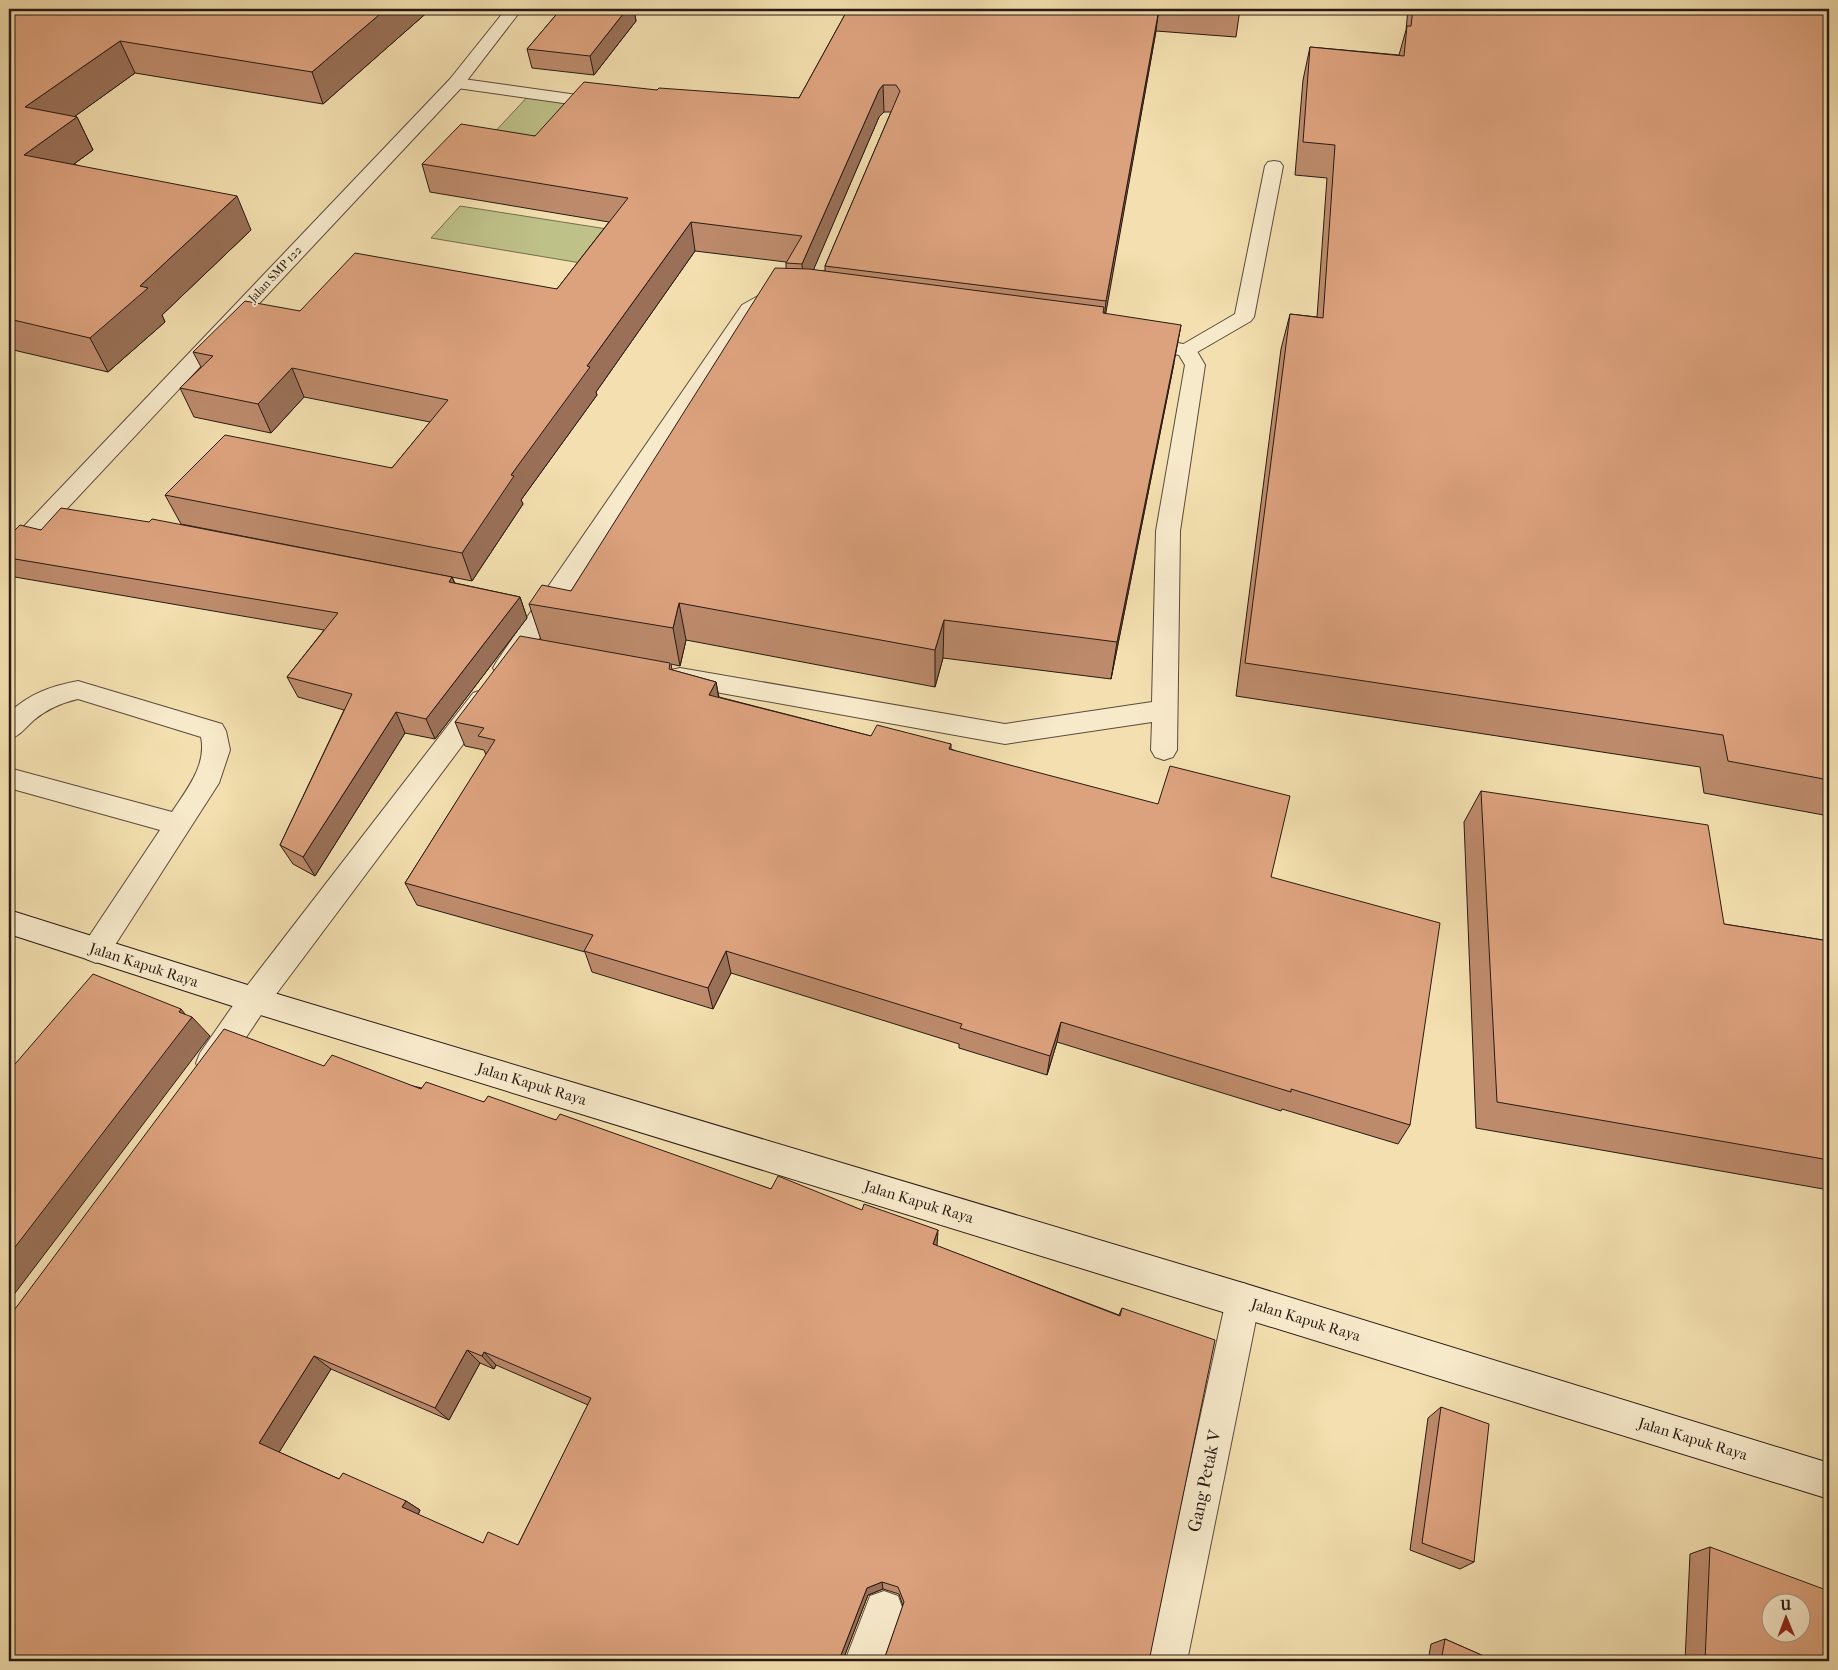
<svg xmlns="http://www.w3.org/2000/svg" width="1838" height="1670" viewBox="0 0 1838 1670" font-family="'IM FELL French Canon',serif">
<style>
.green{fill:#bec188;stroke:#736e4e}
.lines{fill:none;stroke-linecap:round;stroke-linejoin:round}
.service-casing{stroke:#5b4b3b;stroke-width:2}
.minor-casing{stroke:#5b4b3b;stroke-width:2}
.secondary-casing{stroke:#281a14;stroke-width:2}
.service{fill:#f7eacb;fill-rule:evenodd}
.minor{fill:#f7eacb;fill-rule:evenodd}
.secondary{fill:#f7eacb;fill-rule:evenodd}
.wall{fill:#bd8b6c;stroke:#281a14;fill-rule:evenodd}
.shaded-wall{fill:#9a7158;stroke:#281a14}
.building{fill:#dca27d;stroke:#281a14;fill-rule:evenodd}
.labels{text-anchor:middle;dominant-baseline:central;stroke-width:4;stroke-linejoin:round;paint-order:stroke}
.far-street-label{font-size:12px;fill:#281a14;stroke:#f7eacb}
.street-label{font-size:15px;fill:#281a14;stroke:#f7eacb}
.near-street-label{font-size:18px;fill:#281a14;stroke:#f7eacb}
</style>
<rect width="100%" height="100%" fill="#f3dfaf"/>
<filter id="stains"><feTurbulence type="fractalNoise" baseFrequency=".004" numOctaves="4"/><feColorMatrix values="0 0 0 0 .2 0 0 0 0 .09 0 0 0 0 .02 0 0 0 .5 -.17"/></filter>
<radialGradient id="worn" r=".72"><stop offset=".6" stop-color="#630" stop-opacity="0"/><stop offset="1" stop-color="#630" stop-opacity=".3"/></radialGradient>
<path class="green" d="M530,94L584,102L546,146L490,137Z
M460,206L607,229L581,263L431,238Z"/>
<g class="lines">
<defs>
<path id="service" d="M456,78L606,99L612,100L614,104L612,108L606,109L450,87L448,83L450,79Z
M779,292L791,294L794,298L791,302L771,305L756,313L515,675L506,677L497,675L493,668L497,661L742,305L758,296Z
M1140,336L1194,346L1205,365L1180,531L1177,750L1173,757L1164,760L1155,757L1151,750L1152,722L1005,744L671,684L667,677L671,670L680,668L1005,724L1152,702L1156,531L1185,365L1179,355L1133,346L1130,342L1133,338Z
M78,681L222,724L226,731L230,750L219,783L106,959L96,963L86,959L81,950L86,941L160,830L9,788V768L172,812C187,789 207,765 201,737L78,699C61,703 47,709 34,720C25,728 20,736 9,739V713C29,694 51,686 78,681Z
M482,690L491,693L495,700L491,707L265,1009L254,1013L243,1009L239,1000L243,991L473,693Z"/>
<path id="minor" d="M506,9H522L462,87L17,562L9,564V542L450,79Z
M1274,161L1280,162L1283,166L1254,317L1251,321L1194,354L1187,356L1180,354L1177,350L1180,346L1235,314L1265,166L1268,162Z
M254,987L265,991L269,1000L265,1009L222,1073L211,1077L200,1073L196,1063L200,1053L243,991Z
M1243,1283L1255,1288L1260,1300L1187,1661H1147L1226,1300L1231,1288Z
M884,1591L898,1596L903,1610L885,1661H845L870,1596Z"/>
<path id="secondary" d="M9,910L254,987L1243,1283L1829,1463V1499L254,1013L9,934Z"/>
</defs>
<use href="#service" class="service-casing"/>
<use href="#minor" class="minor-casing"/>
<use href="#secondary" class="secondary-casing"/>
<use href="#service" class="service"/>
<use href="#minor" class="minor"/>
<use href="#secondary" class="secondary"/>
</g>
<path class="wall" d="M9,9H431L323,104L135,73L75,116L77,117L93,150L74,164L251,230L162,315L165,322L108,372L9,349Z
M561,9H634L636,21L594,75L532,68L527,49Z
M848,9H1240L1236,37L1156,31L1105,314L1174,363L1111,679L943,658L935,687L686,640L680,666L671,664L672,670L716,682L719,697L871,736L951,744V749L1271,877L1410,1125L1398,1144L1282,1109L1281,1111L1057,1042L1047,1075L959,1048V1044L731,973L713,1009L592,972L585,952L417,905L405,883L486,755L484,750L465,746L455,722L541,640L529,604L571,591L786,268V262L695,251L596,392L597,395L521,500L523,504L472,581L181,524L165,495L392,468L430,422L304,397L271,433L194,417L180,388L201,367L193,352L300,311L557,289L609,222L430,192L422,164L535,136L657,90L799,98ZM884,112H891L825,266V271L813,270L879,117Z
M1408,9H1829V816L1704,793L1700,767L1236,696L1281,349L1290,314L1317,317L1327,178L1295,175L1303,80L1310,47L1399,55L1406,30Z
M41,530L452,577L455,583L520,597L527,618L435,739L405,733L315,876L293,864L280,845L344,710L298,697L287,677L324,630L9,576V536Z
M1481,791L1724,924L1829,941V1190L1476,1128L1464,822Z
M324,1066L484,1102L556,1120L771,1189L937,1246L1119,1315L1122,1308L1149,1661H9ZM480,1363L494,1369L496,1365L588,1405L518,1545L483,1543L418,1515L420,1510L406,1501L339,1479L279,1452L331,1369L449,1420ZM883,1589L899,1594L903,1606L885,1657H844L868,1595Z
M1441,1407L1474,1562L1460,1569L1410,1550L1428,1418Z
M1710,1547L1829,1661H1685L1690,1554Z
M1445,1639L1495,1661H1428L1431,1644Z"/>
<path class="shaded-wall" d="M386,9H431L323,104L312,72Z
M627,9H634L636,21L594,75L590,56Z
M1159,9L1156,31L1103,329L1106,301Z
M120,41L135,73L42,140L25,107Z
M883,85L884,112L879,117L804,292L802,264L879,90Z
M77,117L93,150L41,188L24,155Z
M237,196L251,230L162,315L165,322L108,372L90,338L140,286Z
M691,222L695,251L596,392L597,395L521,500L523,504L472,581L462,553L511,475L587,366Z
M1181,325L1174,363L1111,679L1117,642Z
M292,368L304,397L271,433L258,404Z
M452,577L460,599L449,582Z
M520,597L527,618L435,739L426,719Z
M679,603L686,640L680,666L673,628Z
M944,620L943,658L935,687V650Z
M716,682L720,706L709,695Z
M396,712L405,733L315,876L303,857Z
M726,951L731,973L713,1009L708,988Z
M181,1009L190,1020L192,1017L210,1036L9,1301V1255Z
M1061,1022L1057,1042L1047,1075L1050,1056Z
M938,1230L937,1246L933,1244Z
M467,1350L480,1363L449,1420L435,1408Z
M484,1352L496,1365L494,1369L482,1356Z
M314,1356L331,1369L278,1454L259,1443Z
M406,1501L420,1510L417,1517L402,1507Z
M882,1582L883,1589L868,1595L843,1660L841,1655L867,1588Z"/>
<path class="building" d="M9,9H386L312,72L120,41L25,107L77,117L24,155L237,196L140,286L148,288L90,338L9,319Z
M561,9H627L590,56L527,49Z
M848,9H1159L1106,301L825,266L900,91L896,85H883L879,90L802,264L786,263L802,236L691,222L587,366L590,367L511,475L514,476L462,553L165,495L225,435L392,468L448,400L292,368L258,404L180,388L213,356L193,352L245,301L300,311L355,253L557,289L628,198L422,164L461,124L535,136L584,82L657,90L659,88L799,98Z
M1219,9H1240V10Z
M1413,9H1829V780L1728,761L1723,735L1245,663L1290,314L1323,318L1335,145L1303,142L1310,47L1404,56L1407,26H1411Z
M775,268L809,269L1104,307L1103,313L1181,325L1117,642L944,620L935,650L679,603L673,628L529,604L542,585L571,591Z
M61,508L149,522L152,519L452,577L449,582L520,597L426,719L396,712L303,857L280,845L352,694L287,677L338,613L9,558V536L20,525L41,530Z
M520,636L670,663L669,669L716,682L709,695L871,736L877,725L951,744L949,749L1158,804L1170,766L1290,796L1271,877L1440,923L1410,1125L1291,1089V1092L1061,1022L1050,1056L960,1028L962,1024L726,951L708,988L584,951L593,935L405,883L495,740L478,736L484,728L455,722Z
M1481,791L1708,825L1724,924L1829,941V1160L1497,1102Z
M93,974L181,1009L179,1012L192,1017L9,1255V1071Z
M224,1029L324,1066L332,1055L421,1089L426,1082L484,1102L488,1096L556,1120L560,1114L771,1189L778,1176L862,1210L864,1204L938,1230L933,1244L1120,1316L1122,1308L1215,1340L1149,1661H1120L1112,1658L1111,1661H9V1317ZM467,1350L482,1356L484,1352L591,1398L518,1545L488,1532L483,1543L402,1507L406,1501L343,1473L339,1479L259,1443L314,1356L435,1408ZM882,1582L898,1587L904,1602L885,1657H843L841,1655L867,1588Z
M1441,1407L1489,1424L1474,1562L1422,1543Z
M1710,1547L1829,1591V1661H1705ZM1770,1602H1800V1632H1770Z
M1445,1639L1495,1661H1441Z"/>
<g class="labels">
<g class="far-street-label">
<text transform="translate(275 274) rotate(-47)">Jalan SMP 122</text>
</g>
<g class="street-label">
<text transform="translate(144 965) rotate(18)">Jalan Kapuk Raya</text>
<text transform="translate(532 1084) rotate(17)">Jalan Kapuk Raya</text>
<text transform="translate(919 1202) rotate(17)">Jalan Kapuk Raya</text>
<text transform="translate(1306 1320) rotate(17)">Jalan Kapuk Raya</text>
<text transform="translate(1693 1439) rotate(17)">Jalan Kapuk Raya</text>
</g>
<g class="near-street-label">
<text transform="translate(1205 1481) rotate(-78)">Gang Petak V</text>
</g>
</g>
<rect width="1838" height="1670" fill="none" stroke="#f3dfaf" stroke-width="30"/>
<rect x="10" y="10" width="1818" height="1650" fill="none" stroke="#281a14" stroke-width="2.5"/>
<rect x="15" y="15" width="1808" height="1640" fill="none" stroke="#281a14"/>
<g transform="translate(1786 1618) rotate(359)"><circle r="24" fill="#f7eacb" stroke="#a49782"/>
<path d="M0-4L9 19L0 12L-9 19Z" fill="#8f2418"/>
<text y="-8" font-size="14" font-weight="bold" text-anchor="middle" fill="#281a14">U</text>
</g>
<rect width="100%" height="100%" filter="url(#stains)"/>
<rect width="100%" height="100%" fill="url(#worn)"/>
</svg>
